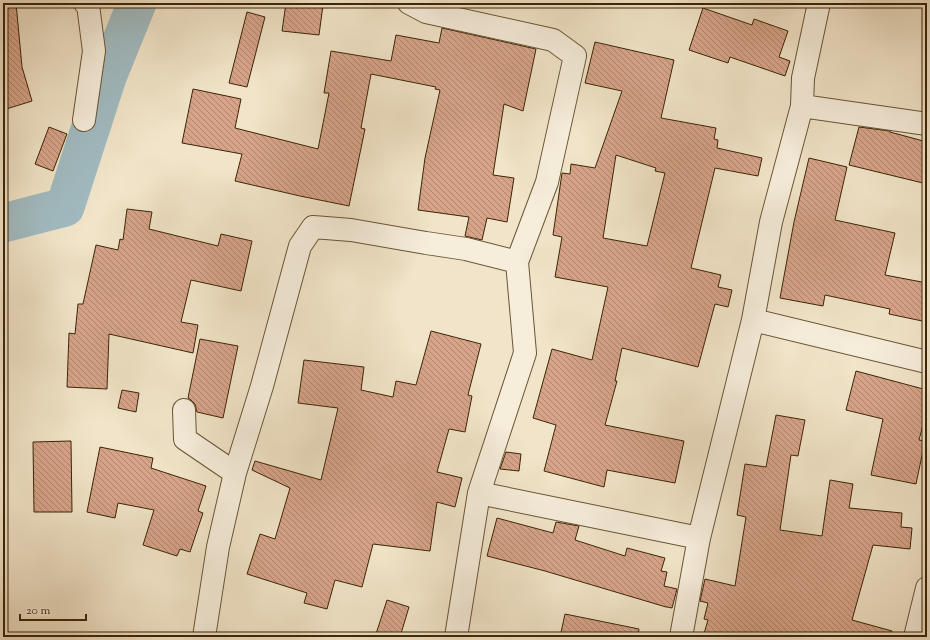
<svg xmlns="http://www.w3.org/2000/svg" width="930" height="640" viewBox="0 0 930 640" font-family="'Sorts Mill Goudy',serif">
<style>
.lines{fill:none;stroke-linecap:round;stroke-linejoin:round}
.river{stroke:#a1bbc1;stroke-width:39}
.building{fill:url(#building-back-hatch);stroke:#3c2505;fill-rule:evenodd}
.minor-casing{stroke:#695536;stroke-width:24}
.minor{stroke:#f6eddb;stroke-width:22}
</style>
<defs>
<pattern id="building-back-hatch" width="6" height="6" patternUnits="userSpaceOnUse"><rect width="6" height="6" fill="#d7a48a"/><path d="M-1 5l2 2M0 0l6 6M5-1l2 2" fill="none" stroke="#b0856f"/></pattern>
</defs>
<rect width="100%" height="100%" fill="#f1e4c8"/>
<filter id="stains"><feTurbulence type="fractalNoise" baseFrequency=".005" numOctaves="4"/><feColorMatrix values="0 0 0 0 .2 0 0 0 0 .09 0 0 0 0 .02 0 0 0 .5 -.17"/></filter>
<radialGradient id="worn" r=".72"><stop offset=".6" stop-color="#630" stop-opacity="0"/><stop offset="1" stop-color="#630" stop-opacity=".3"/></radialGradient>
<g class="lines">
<path class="river" d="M3,223L65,207L107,77L137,3"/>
</g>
<path class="building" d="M3,3H16L22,67L32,101L3,110Z
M286,3H306L323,5L319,35L282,31Z
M703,8L752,25L754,19L788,31L779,57L790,61L785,76L730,57L728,63L689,50Z
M247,12L265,17L247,87L229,83Z
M442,28L536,49L523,111L504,104L493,175L514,178L507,222L487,218L482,240L465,236L469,217L418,210L425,158L440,90L435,89L436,87L371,74L361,128L365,129L349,206L300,196L235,181L242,154L182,143L193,89L241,99L235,128L318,149L329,93H324L331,51L391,61L396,35L439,43Z
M595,42L674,60L661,118L716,128L714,139L718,140L717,148L762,158L758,176L715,168L691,268L721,275L718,287L732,290L728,307L715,304L698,367L622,348L615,381H617L605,425L684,441L675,483L607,470L604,487L544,471L556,425L533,418L552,349L592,360L608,287L555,277L562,237L553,235L562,173L570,174L571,164L595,168L622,91L585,83ZM616,155L656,168L655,171L665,173L647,246L603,238Z
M49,127L67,134L53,171L35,164Z
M859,127L890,131V132L927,142V184L849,165Z
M809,158L847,167L835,220L895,233L885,275L927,283V322L889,314L890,309L825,295L823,306L780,298L794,222Z
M127,209L152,212L149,229L218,246L221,234L252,241L241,291L191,280L181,322L198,325L193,353L109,334L107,389L67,387L69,333L75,334L78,304H83L96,245L118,250L120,239L123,240Z
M431,331L481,344L468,395L472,396L465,432L449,429L437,472L462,478L455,507L437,502L430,551L373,544L362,587L335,580L327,609L304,603L307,593L247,574L260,534L275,539L290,488L252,470L255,461L321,480L338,408L298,403L304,360L364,367L361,390L393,397L396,381L416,385Z
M200,339L238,346L223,418L197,412L195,404L190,399L188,398Z
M856,371L927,390V410L919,440L925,441L916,484L871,475L883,419L846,410Z
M122,390L139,393L136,412L118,408Z
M776,415L805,420L798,456L791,455L780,530L822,536L830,480L853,484L849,508L902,513L901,527L912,528L910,549L873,545L852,620L892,631V637H703L708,620L704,619L708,603L700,601L705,579L735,586L746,517L737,515L745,464L766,467Z
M71,441L72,512H34L33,442Z
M100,447L153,458L151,468L206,486L198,511L203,513L190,552L180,549L177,556L143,545L154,510L118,503L115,518L87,512Z
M506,452L521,454L519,471L500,469Z
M497,518L553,533L556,522L579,526L575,540L625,556L627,548L665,558L661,571L667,572L664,586L677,589L672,608L667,607H666L545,571L487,556Z
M387,600L409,607L400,637H375Z
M565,614L639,629L638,637H560Z"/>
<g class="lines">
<defs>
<path id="minor" d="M409,3L426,12L553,40L575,56L547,182L517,262L525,353L479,493L456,637
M819,3L803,78L802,106L771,222L753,320L927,362
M802,106L927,124
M84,120L94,51L88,5L85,3
M184,410L185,439L235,473
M479,493L699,538L681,637
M699,538L753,320
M204,637L218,547L235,473L262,386L300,246L313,227L351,230L426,243L466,249L517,262
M915,637L927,588"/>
</defs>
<use href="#minor" class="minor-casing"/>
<use href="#minor" class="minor"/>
</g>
<rect width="930" height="640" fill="none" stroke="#f1e4c8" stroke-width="16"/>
<rect x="4" y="4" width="922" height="632" fill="none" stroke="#3c2505" stroke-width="2"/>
<rect x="8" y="8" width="914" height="624" fill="none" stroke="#3c2505"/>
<path d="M20 614v6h66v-6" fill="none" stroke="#3c2505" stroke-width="2"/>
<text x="26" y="614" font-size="12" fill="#3c2505" stroke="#f6eddb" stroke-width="3" paint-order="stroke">20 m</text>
<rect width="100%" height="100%" filter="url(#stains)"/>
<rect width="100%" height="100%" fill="url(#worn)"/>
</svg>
